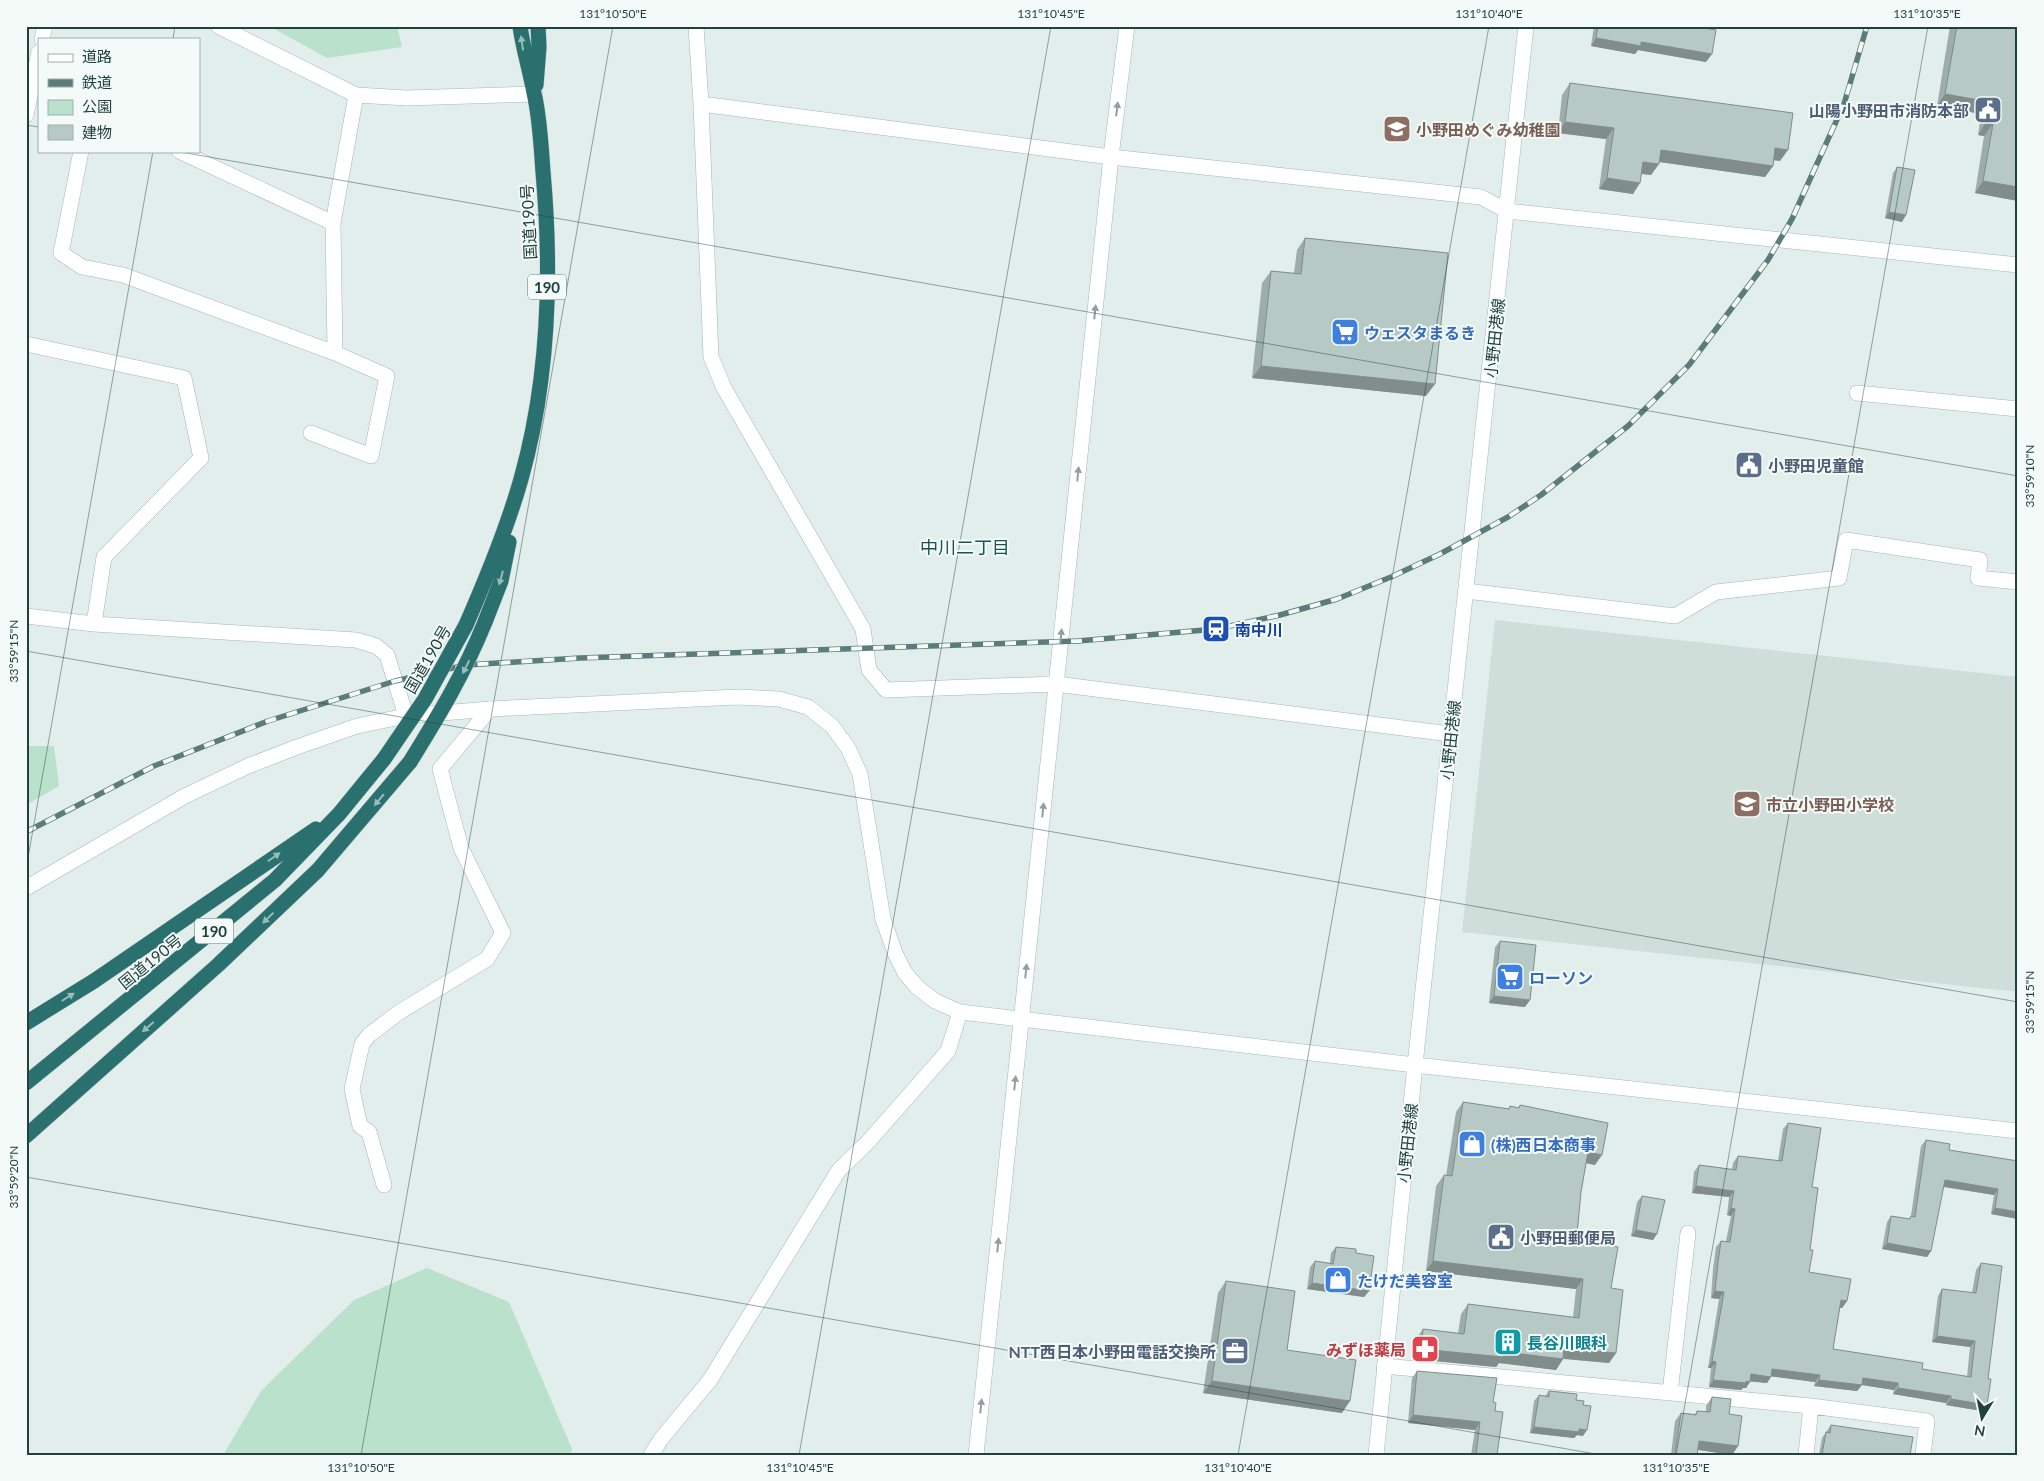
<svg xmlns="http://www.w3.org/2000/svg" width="2044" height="1481" viewBox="0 0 2044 1481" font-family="Lato,'Noto Sans JP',sans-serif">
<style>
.built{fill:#d0deda}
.green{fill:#b9e1cc}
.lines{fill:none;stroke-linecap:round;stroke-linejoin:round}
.street-casing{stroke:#a4b7b4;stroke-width:16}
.secondary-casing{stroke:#a0bbb6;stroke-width:16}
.highway-casing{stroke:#c1cac9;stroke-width:16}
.street{stroke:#fff;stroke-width:15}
.secondary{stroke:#fff;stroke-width:15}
.highway{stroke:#29706f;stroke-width:15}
.rail-casing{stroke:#5b7c7a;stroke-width:5.5}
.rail{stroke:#f3faf8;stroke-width:4;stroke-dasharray:11;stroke-linecap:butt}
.highway-bridge-casing{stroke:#c1cac9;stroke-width:16;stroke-linecap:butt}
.highway-bridge{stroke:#29706f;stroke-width:15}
.wall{fill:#9dada9}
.shaded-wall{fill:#808d8a}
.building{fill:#b7c9c5;stroke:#808d8a}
.oneway{fill:#98bcba}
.oneway2{fill:#90a09e}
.ticks{fill:none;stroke:#20413e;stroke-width:1;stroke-opacity:0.45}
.labels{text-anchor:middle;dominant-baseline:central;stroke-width:4;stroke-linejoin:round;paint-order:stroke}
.shield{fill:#f3faf8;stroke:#5f7876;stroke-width:1}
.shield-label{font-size:15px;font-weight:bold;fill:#20413e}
.service-label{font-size:16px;font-weight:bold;fill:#4e5e75;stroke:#f3faf8;text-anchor:end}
.education-label{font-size:16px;font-weight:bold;fill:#785e54;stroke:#f3faf8;text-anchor:start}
.street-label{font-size:16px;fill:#20413e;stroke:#f3faf8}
.shop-label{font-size:16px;font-weight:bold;fill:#366cbe;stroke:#f3faf8;text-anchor:start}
.transit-label{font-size:16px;font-weight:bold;fill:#164399;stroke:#f3faf8;text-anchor:start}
.culture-label{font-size:16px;font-weight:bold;fill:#0d838f;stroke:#f3faf8;text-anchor:start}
.health-label{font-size:16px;font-weight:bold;fill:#be3a42;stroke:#f3faf8;text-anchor:end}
.neighbourhood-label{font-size:18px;fill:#1a5552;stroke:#f3faf8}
.neatline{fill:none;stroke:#20413e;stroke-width:2}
.ticks-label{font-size:12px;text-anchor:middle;fill:#20413e}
</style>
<rect width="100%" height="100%" fill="#e2eeeb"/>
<path class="built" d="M1495,620L2018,677V992L1462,932Z"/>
<path class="green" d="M269,26H397L402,47L327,58Z
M26,746H54L59,786L26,805Z
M427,1268L509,1302L572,1449L570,1455H223L261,1391L354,1300Z"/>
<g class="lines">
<defs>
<path id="street" d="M696,26L701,104L711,357L724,388L863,629L869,670L886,690L1056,684L1450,734
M42,39L45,26
M701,104L1111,157L1481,197L1507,211
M26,115L39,52
M81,151L61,253L82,267L123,275L335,353L387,376L371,456L311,433
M179,151L333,223
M26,344L184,378L201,458L104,557L94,624
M335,353L333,223L356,95
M1857,393L2018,409
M1466,591L1675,616L1716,592L1839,578L1846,540L1980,560L1978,578L2018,582
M26,616L94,624L356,640L376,646L387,655L406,716
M384,1185L369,1132L360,1126L352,1089L362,1044L369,1035L398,1013L487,959L503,933L461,848L440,769L490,709
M1384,1366L1811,1406L1927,1421L1923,1455
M1670,1393L1688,1233
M651,1455L661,1439L710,1380L839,1170L867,1143L948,1051L960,1012
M976,1455L1111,157L1127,26
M1806,1455L1811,1406"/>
<path id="secondary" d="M218,26L356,95L407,98L535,94
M1507,211L2018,265
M26,888L185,796L248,766L297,747L357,726L406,716L490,709L737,697L779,699L808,707L832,726L848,748L860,774L883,919L895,953L905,973L918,988L935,1001L960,1012L1415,1065L2018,1131
M1376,1455L1415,1065L1526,26"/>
<path id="highway" d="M536,85L539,47L538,26
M485,622L501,581L509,542
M466,625C487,577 507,529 521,479C549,380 552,273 543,172C541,146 540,118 534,93C530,70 523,49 520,26
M26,1023L94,981L316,829
M26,1083L275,880L339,814L384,759
M26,1136L218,965L318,870L410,762"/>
</defs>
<use href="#street" class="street-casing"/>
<use href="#secondary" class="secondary-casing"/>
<use href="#highway" class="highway-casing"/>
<use href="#street" class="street"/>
<use href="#secondary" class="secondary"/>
<use href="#highway" class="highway"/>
<defs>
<path id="rail" d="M26,832L154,766L268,721L395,681L466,665L580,658L1078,641L1216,629L1280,615L1337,599L1391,577L1440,554L1508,517L1541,495L1628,426L1689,365L1768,260L1792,219L1844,104L1867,26"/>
</defs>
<use href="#rail" class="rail-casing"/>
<use href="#rail" class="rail"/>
<defs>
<path id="highway-bridge" d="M384,759L425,699L466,625
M410,762C439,715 464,674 485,622"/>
</defs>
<use href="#highway-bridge" class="highway-bridge-casing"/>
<use href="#highway-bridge" class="highway-bridge"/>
</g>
<path class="wall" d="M1594,26H1693L1706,62L1638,50L1635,54L1591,46Z
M1950,26H2018V201L1975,193L1984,136L1978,135L1981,114L1937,106Z
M1570,83L1780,161L1773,160V166L1765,177L1659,162L1651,175L1642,174L1633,194L1599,189L1606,139L1558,133L1562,95Z
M1897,167L1902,222L1885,218L1893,173Z
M1305,238L1426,396L1252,378L1262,283L1271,271L1294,273L1297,250Z
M1500,941L1525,1007L1489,1003L1495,947Z
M1463,1102L1508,1109L1510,1106L1518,1108L1520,1105L1595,1165L1586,1163L1581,1192L1577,1234L1611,1288L1616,1353L1609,1363L1563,1359L1556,1370L1499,1363L1496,1367L1414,1359L1416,1339L1423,1329L1458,1333L1461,1314L1468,1304L1573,1317L1576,1289L1426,1271L1436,1186L1444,1175L1446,1176L1456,1112Z
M1788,1123L1812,1187L1809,1272L1847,1301L1842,1308L1840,1307L1833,1349L1922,1369L1967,1377L1970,1347L1932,1342L1938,1296L1942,1289L1972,1293L1976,1270L1981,1263L1988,1379L1987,1405L1982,1411L1946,1405V1403L1893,1394L1894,1390L1862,1385L1857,1391L1814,1386L1815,1382L1771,1376L1767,1383L1750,1381L1746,1388H1743L1741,1390L1709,1387L1711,1368H1708L1719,1299L1711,1298L1713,1269L1716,1247L1721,1241H1726L1731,1216L1727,1215L1729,1197L1692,1193L1694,1172L1699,1165L1732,1169L1733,1163L1738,1156L1778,1161L1783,1129Z
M1926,1140L1949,1150L2018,1161V1219L1991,1214L1994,1195L1943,1187L1931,1251L1927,1257L1882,1249L1887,1222L1891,1216L1909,1219L1911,1216L1921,1146Z
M1642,1196L1653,1240L1631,1236L1637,1202Z
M1336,1247L1356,1253L1369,1291L1364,1297L1307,1289L1310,1267L1315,1261L1330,1263L1331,1253Z
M1226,1281L1287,1350L1342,1413L1203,1393L1218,1293Z
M1417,1371L1493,1402L1495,1411L1497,1455H1471L1475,1430L1408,1423L1412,1378Z
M1549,1391L1576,1400L1583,1436L1577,1435L1574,1438L1530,1433L1534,1401L1539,1395L1545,1396Z
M1712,1397L1729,1414L1738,1446L1732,1455L1698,1450L1697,1455H1671L1675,1421L1681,1413L1695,1414L1697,1411H1706V1406Z
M1831,1425L1910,1455H1819L1822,1438Z"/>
<path class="shaded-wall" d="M1596,38L1641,42L1712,54L1706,62L1638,50L1635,54L1591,46Z
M1945,94L1990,102L1981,114L1937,106Z
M1565,122L1614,128L1606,139L1558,133Z
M1986,122L1993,124L1984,136L1978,135Z
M1775,148L1788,150L1780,161L1767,159Z
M1661,150L1773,166L1765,177L1653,161Z
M1643,162L1659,164L1651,175L1635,173Z
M1607,178L1640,183L1633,194L1599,189Z
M1983,181L2018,187V201L1975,193Z
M1889,212L1906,215L1902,222L1885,218Z
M1261,366L1435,384L1426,396L1252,378Z
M1494,996L1530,1000L1525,1007L1489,1003Z
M1588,1152L1602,1155L1595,1165L1581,1162Z
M1945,1180L1998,1189L1994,1195L1940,1186Z
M1696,1186L1734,1191L1729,1197L1692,1193Z
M1731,1208L1735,1209L1731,1216L1727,1215Z
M1995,1208L2018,1212V1219L1991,1214Z
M1636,1230L1657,1234L1653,1240L1631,1236Z
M1887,1243L1931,1251L1927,1257L1882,1249Z
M1433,1261L1583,1279L1576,1289L1426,1271Z
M1312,1283L1369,1291L1364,1297L1307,1289Z
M1715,1291L1724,1292L1719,1299L1711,1298Z
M1841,1300L1847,1301L1842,1308L1837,1307Z
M1937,1336L1975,1341L1970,1347L1932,1342Z
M1564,1348L1616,1353L1609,1363L1557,1358Z
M1421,1349L1504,1352L1563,1359L1556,1370L1499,1363L1496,1367L1414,1359Z
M1712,1361L1716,1362L1711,1368H1708Z
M1772,1369L1820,1375L1815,1382L1768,1376Z
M1751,1374L1771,1377L1767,1383L1746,1381Z
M1863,1378L1898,1383L1894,1390L1862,1385L1857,1391L1814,1386L1819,1380Z
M1713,1380L1746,1381L1750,1382L1746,1388H1743L1741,1390L1709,1387Z
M1212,1381L1350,1401L1342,1413L1203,1393Z
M1898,1388L1951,1396L1946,1403L1893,1394Z
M1951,1399L1987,1405L1982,1411L1946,1405Z
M1413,1415L1480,1422L1475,1430L1408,1423Z
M1534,1427L1579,1429L1587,1430L1583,1436L1577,1435L1574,1438L1530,1433Z
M1699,1441L1738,1446L1732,1455L1693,1449Z"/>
<path class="building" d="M1598,26H1693L1716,30L1712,54L1641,42V46L1596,38Z
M1957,26H2018V187L1983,181L1993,124L1986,122L1990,102L1945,94Z
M1570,83L1793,113L1788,150L1775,148L1773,166L1661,150L1659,164L1643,162L1640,183L1607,178L1614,128L1565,122Z
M1897,167L1915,170L1906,215L1889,212Z
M1305,238L1448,253L1435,384L1261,366L1271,271L1301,274Z
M1500,941L1536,945L1530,1000L1494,996Z
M1463,1102L1509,1109L1510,1106L1519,1108L1520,1105L1608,1123L1602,1155L1588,1152L1581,1192L1577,1234L1581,1235L1580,1240L1618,1247L1611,1288L1623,1290L1616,1353L1564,1348L1563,1359L1504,1352L1503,1357L1421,1349L1423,1329L1464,1334L1468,1304L1579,1318L1583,1279L1433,1261L1444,1175L1452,1176Z
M1788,1123L1821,1128L1812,1187L1818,1188L1810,1250H1813L1809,1272L1851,1279L1847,1301L1841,1300L1833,1349L1923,1363L1922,1369L1971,1377L1975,1341L1937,1336L1942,1289L1976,1293L1981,1263L2002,1266L1988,1379H1991L1987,1405L1951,1399V1396L1898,1388V1383L1863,1378L1862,1385L1819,1380L1820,1375L1772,1369L1771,1377L1751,1374L1750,1382L1746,1381V1383L1713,1380L1716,1362L1712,1361L1724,1292L1715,1291L1718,1262L1721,1241L1730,1242L1735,1209L1731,1208L1734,1191L1696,1186L1699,1165L1736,1170L1738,1156L1782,1161Z
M1926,1140L1950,1144L1949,1150L2018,1161V1212L1995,1208L1998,1189L1945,1180L1931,1251L1887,1243L1891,1216L1910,1219L1911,1216L1915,1217Z
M1642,1196L1665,1200L1657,1234L1636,1230Z
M1336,1247L1356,1249V1253L1374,1256L1369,1291L1312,1283L1315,1261L1333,1264Z
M1226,1281L1295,1291L1287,1350L1356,1360L1350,1401L1212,1381Z
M1417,1371L1497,1378L1493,1402L1496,1403L1495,1411L1503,1412L1497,1455H1476L1480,1422L1413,1415Z
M1549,1391L1577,1394L1576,1400L1584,1401L1583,1405L1591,1406L1587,1430L1579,1429V1432L1534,1427L1539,1395L1549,1397Z
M1712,1397L1731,1399L1729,1414L1742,1416L1738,1446L1699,1441L1697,1455H1675L1681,1413L1696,1415L1697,1411L1710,1412Z
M1831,1425L1913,1437L1910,1455H1822L1826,1432L1830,1433Z"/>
<defs><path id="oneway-solid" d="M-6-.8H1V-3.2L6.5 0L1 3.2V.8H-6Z" transform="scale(1.25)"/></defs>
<g class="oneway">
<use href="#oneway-solid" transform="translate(522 43) rotate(-98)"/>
<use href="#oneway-solid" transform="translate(501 578) rotate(105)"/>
<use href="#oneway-solid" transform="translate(466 667) rotate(117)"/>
<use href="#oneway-solid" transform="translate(379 800) rotate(130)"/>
<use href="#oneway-solid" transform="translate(274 857) rotate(-35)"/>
<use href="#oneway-solid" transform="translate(268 918) rotate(136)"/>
<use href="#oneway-solid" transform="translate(68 997) rotate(-32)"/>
<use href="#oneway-solid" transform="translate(148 1027) rotate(139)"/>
</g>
<g class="oneway2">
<use href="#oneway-solid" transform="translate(1117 109) rotate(-83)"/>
<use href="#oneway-solid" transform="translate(1095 312) rotate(-84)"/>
<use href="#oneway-solid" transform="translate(1078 474) rotate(-84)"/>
<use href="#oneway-solid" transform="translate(1061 636) rotate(-84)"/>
<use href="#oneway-solid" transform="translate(1043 810) rotate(-84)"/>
<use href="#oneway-solid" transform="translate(1026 971) rotate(-84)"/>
<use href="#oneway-solid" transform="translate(1015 1083) rotate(-84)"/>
<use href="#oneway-solid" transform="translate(998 1245) rotate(-84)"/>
<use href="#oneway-solid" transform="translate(981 1406) rotate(-84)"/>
</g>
<path class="ticks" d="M173,39L175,26M26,125L39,127M175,151L2018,476M26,651L2018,1002M26,869L153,151M26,1177L1601,1455M361,1455L613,26M799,1455L1051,26M1238,1455L1489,26M1676,1455L1928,26"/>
<defs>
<symbol id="civic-square" viewBox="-11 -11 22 22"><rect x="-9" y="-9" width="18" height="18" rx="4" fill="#5c6f8a" stroke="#f3faf8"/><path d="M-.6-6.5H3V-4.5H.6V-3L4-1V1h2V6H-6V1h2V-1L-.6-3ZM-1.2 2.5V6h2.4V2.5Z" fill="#fff"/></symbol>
<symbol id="school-square" viewBox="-11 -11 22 22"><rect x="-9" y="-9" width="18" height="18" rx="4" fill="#8d6e63" stroke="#f3faf8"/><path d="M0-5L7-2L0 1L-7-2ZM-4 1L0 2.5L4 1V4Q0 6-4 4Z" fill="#fff"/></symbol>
<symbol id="supermarket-square" viewBox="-11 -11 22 22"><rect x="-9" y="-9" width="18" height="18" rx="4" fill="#3f7fe0" stroke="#f3faf8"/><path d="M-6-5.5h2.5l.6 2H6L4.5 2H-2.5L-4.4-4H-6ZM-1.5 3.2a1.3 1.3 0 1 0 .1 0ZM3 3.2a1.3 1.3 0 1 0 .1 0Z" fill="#fff"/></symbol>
<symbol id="station-square" viewBox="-11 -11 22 22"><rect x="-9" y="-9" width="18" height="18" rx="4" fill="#1a4fb4" stroke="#f3faf8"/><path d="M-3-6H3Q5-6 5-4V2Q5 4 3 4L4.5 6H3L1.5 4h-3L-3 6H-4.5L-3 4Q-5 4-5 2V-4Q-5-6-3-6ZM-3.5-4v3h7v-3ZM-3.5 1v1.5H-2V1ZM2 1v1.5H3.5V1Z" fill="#fff"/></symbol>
<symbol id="shop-square" viewBox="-11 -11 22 22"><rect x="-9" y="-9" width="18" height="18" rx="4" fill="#3f7fe0" stroke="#f3faf8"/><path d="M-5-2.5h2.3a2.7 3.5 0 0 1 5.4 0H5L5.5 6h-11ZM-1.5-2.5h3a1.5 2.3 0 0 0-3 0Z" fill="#fff"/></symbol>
<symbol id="building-square" viewBox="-11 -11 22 22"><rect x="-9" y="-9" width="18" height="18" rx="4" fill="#0f9aa8" stroke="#f3faf8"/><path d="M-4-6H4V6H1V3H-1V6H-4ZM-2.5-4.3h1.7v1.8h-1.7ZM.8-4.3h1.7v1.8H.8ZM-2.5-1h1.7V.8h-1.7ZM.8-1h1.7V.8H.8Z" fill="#fff"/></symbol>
<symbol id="pharmacy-square" viewBox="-11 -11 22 22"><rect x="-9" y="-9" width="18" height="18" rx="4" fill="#e0444e" stroke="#f3faf8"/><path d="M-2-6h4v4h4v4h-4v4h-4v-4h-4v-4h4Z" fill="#fff"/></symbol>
<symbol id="office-square" viewBox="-11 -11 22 22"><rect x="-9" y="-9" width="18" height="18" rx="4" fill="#5c6f8a" stroke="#f3faf8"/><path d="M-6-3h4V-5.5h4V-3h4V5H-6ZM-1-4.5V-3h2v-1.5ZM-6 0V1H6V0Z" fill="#fff"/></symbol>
</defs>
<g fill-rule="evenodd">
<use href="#civic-square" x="1972" y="94" width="32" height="32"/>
<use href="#school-square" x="1381" y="113" width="32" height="32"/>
<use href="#supermarket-square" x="1329" y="316" width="32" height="32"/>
<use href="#civic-square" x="1733" y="449" width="32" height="32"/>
<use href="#station-square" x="1200" y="613" width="32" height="32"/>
<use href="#school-square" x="1731" y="788" width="32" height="32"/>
<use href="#supermarket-square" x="1494" y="961" width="32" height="32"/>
<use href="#shop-square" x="1456" y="1128" width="32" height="32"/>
<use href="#civic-square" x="1485" y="1221" width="32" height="32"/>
<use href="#shop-square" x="1322" y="1264" width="32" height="32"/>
<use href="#building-square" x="1492" y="1326" width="32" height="32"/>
<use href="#pharmacy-square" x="1409" y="1333" width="32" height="32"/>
<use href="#office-square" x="1219" y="1335" width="32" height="32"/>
</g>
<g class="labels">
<g class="shield">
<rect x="528" y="274.5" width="38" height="25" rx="4"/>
<rect x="195" y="918.5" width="38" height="25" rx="4"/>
</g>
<g class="shield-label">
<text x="547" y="287">190</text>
<text x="214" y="931">190</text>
</g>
<g class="service-label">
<text x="1969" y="110">山陽小野田市消防本部</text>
<text x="1768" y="465" text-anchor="start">小野田児童館</text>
<text x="1520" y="1237" text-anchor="start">小野田郵便局</text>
<text x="1216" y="1351">NTT西日本小野田電話交換所</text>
</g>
<g class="education-label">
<text x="1416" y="129">小野田めぐみ幼稚園</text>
<text x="1766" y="804">市立小野田小学校</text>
</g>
<g class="street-label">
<text transform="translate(528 222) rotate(-93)">国道190号</text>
<text transform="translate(1494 338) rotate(-84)">小野田港線</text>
<text transform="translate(427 659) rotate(-60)">国道190号</text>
<text transform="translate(1450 740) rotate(-84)">小野田港線</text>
<text transform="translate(150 961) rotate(-39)">国道190号</text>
<text transform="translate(1407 1143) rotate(-84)">小野田港線</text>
</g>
<g class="shop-label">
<text x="1364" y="332">ウェスタまるき</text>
<text x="1529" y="977">ローソン</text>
<text x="1491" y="1144">(株)西日本商事</text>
<text x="1357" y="1280">たけだ美容室</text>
</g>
<g class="transit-label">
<text x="1235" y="629">南中川</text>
</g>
<g class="culture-label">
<text x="1527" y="1342">長谷川眼科</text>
</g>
<g class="health-label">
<text x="1406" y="1349">みずほ薬局</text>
</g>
<g class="neighbourhood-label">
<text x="965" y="547">中川二丁目</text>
</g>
</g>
<rect width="2044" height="1481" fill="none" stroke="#f3faf8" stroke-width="55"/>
<rect x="38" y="38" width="162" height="115" fill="#f3faf8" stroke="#9fb0ae"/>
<rect x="48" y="54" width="25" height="8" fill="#ffffff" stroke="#9fb0ae"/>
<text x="82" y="62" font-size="15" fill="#20413e">道路</text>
<rect x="48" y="79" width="25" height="8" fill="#5b7c7a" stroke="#9fb0ae"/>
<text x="82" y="88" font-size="15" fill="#20413e">鉄道</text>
<rect x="48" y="100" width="25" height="15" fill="#b9e1cc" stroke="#9fb0ae"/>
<text x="82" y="112" font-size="15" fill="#20413e">公園</text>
<rect x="48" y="125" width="25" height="15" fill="#b7c9c5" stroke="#9fb0ae"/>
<text x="82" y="138" font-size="15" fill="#20413e">建物</text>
<g transform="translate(1982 1418) rotate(190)" stroke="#f3faf8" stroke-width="4" paint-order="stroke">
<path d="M0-4L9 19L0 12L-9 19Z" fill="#20413e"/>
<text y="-8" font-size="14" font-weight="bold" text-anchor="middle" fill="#20413e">N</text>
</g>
<rect x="28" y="28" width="1988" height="1426" class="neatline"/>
<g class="ticks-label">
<text x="613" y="18">131°10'50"E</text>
<text x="1051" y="18">131°10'45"E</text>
<text x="1489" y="18">131°10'40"E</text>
<text x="1927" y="18">131°10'35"E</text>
<text transform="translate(2030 476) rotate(-90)" y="4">33°59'10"N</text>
<text transform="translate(14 651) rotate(-90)" y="4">33°59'15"N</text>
<text transform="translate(2030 1002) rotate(-90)" y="4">33°59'15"N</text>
<text transform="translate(14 1177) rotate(-90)" y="4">33°59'20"N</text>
<text x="361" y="1472">131°10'50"E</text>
<text x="800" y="1472">131°10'45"E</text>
<text x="1238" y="1472">131°10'40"E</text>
<text x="1676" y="1472">131°10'35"E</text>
</g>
</svg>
